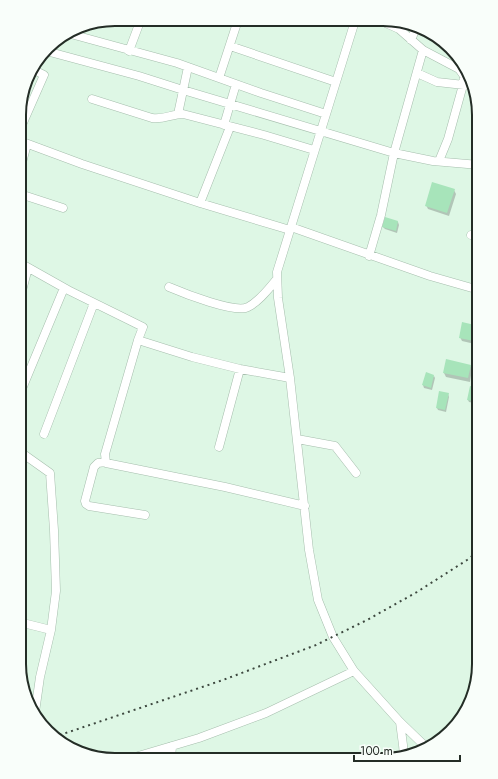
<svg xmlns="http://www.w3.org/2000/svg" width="498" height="779" viewBox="0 0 498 779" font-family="Jost,sans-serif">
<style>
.shadow{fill:#0003}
.building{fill:#a7e4ba}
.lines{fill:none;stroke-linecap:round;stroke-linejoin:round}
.street-casing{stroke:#a6bead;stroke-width:9}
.street{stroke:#fff;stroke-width:8}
.rail{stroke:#3d483f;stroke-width:2;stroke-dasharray:2 4;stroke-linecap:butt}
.rim{fill:none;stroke:#242d26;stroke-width:2}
</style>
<rect width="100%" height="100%" fill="#def7e5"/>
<path class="shadow" d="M454,190L456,194L449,216L428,209L426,205Z
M386,219L398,222L399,225L397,233L385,229L383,227Z
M479,327V345L462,341L460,337Z
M470,365L472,369L470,382L446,377L444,373Z
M434,376L435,378L432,390L424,388L423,385Z
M479,389V404L469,402L468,400Z
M448,394L449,397L446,412L438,410L437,408Z"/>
<path class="building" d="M432,182L455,189L447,213L425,206Z
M385,217L398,221L396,231L382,227Z
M462,322L479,326V342L459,338Z
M446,359L471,365L468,378L443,373Z
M426,372L434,375L431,388L422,385Z
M470,386L479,388V402L467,400Z
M439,391L449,393L445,410L436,408Z"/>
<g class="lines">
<defs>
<path id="street" d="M355,21L277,272L278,298L290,378L309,550L318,600L333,637L354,671L400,722L426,747
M381,21L399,29L423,50L459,69L464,76L463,85L448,139L439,161
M67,33L177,63L261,93L326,114
M411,40L416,28
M230,46L336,82
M46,51L139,76L183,90L394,153L433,161L479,165
M129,51L141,19
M417,73L437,82L473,86
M219,78L238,20
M92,99L152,118C163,120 172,114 183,114L264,135L314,150
M178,114L188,67
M22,125L44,75L32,69
M224,125L236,84
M20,141L82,164L200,203L290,230
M20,170L27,144
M20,194L63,208
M200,203L230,127
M291,227L430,276L479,290
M471,235L479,237
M369,256L381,215L394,153L423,50
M20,263L68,290L143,327L138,340L192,357L240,369L290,378
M169,287C183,293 236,314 248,307C260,301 269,288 277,279
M20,298L28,268
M138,340L105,454L106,463L225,487L305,506
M19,396L64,288
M44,434L94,303
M297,439L335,446L356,473
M219,447L240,369
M105,462L98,463L94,467L85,501L86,504L89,506L145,515
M19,622L51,630L56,591L54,530L50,473L19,451
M35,712L40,677L51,630
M400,722L403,745L404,756
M128,759L199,738L266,713L354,671
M171,759L172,746"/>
</defs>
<use href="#street" class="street-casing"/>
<use href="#street" class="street"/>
<path class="rail" d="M54,737L223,680L316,645L367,620L417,592L467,560L479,551"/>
</g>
<path d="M0 0H498V779H0ZM115 26H383A89 89 0 0 1 472 115V664A89 89 0 0 1 383 753H115A89 89 0 0 1 26 664V115A89 89 0 0 1 115 26Z" fill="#f9fefa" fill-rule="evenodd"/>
<path class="rim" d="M115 26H383A89 89 0 0 1 472 115V664A89 89 0 0 1 383 753H115A89 89 0 0 1 26 664V115A89 89 0 0 1 115 26Z"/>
<path d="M354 755v6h106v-6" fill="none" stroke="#242d26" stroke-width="2"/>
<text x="360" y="755" font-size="12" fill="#242d26" stroke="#f9fefa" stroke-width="3" paint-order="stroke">100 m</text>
</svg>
